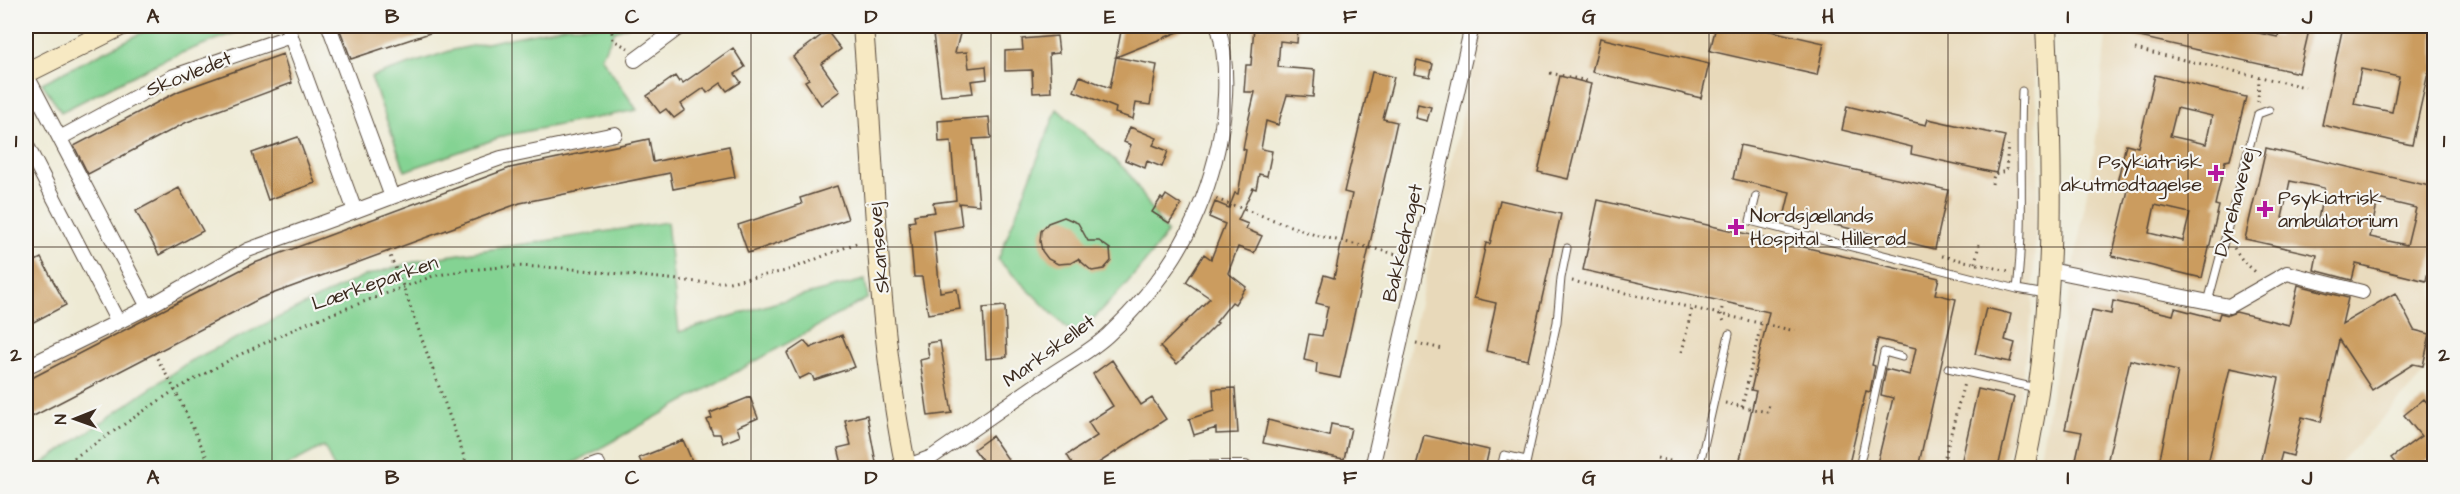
<svg xmlns="http://www.w3.org/2000/svg" width="2460" height="494" viewBox="0 0 2460 494" font-family="'Architects Daughter',sans-serif">
<style>
.built{fill:#e8d9ba}
.green{fill:#84d393;stroke:#607e58;stroke-width:1.5}
.building{fill:#cb9c5f;fill-rule:evenodd}
.lines{fill:none;stroke-linecap:round;stroke-linejoin:round}
.lane-casing{stroke:#564739;stroke-width:9}
.street-casing{stroke:#564739;stroke-width:16}
.secondary-casing{stroke:#564739;stroke-width:22}
.path{stroke:#564739;stroke-width:3;stroke-dasharray:1.5 4.5;stroke-linecap:butt}
.lane{stroke:#fff;stroke-width:7}
.street{stroke:#fff;stroke-width:14}
.secondary{stroke:#f7e9c3;stroke-width:20}
.grid{fill:none;stroke:#3b2a1e;stroke-width:1.5;stroke-opacity:0.55}
.poi-dot{fill:#b5179e;stroke:#f6f6f2;stroke-width:2}
.labels{text-anchor:middle;dominant-baseline:central;stroke-width:4.5;stroke-linejoin:round;paint-order:stroke}
.street-label{font-size:20px;fill:#3b2a1e;stroke:#f6f6f2}
.poi-label{font-size:20px;fill:#3b2a1e;stroke:#f6f6f2;text-anchor:start}
.neatline{fill:none;stroke:#3b2a1e;stroke-width:2}
.grid-label{font-size:20px;text-anchor:middle;font-weight:bold;fill:#3b2a1e}
</style>
<rect width="100%" height="100%" fill="#f6f6f2"/>
<filter id="ink" filterUnits="userSpaceOnUse"><feTurbulence type="fractalNoise" baseFrequency=".0167" numOctaves="2"/><feDisplacementMap in="SourceGraphic" scale="12" xChannelSelector="R" yChannelSelector="G"/><feConvolveMatrix kernelMatrix="1 2 1 2 8 2 1 2 1" color-interpolation-filters="sRGB"/></filter>
<filter id="wash" filterUnits="userSpaceOnUse"><feTurbulence type="fractalNoise" baseFrequency=".008" numOctaves="4" result="noise"/><feDisplacementMap in="SourceGraphic" scale="24" xChannelSelector="R" yChannelSelector="G"/><feGaussianBlur stdDeviation="1.35" result="paint"/><feColorMatrix in="noise" values="0 0 0 0 0 0 0 0 0 0 0 0 0 0 0 0 0 1.4 0 .05"/><feComposite in="paint" operator="in"/></filter>
<g filter="url(#wash)">
<rect width="100%" height="100%" fill="#eeead4"/>
<path class="built" d="M1482,26H2032L2039,161L2032,314L2018,405L2004,468H1383Z
M2107,26H2434V363L2336,468H2038L2095,147Z"/>
<path class="green" d="M155,26H252L166,59L61,112L42,83Z
M568,26H629L615,31L601,57L637,110L507,135L405,171L371,77L453,50Z
M1057,109L1128,172L1167,233C1139,272 1110,304 1075,336L998,260Z
M667,222L679,332L778,302L865,280L868,298L565,468H334L324,446L283,468H36L190,361L361,277L421,260Z"/>
<g id="blocks">
<path class="building" d="M354,26H445V28L351,59L340,30Z
M932,26H962L955,53L967,52L969,68L986,66L987,79L971,81L973,93L941,96Z
M1122,26H1193L1116,57L1157,65L1150,105L1136,103L1133,119L1115,113L1116,108L1074,91L1080,76L1110,88Z
M1254,26H1298L1297,43L1280,41L1278,67L1315,70L1313,97L1287,95L1278,125L1266,121L1261,149L1272,151L1267,176L1259,174L1256,189L1253,188L1238,220L1248,224L1246,229L1262,236L1254,253L1238,247L1228,273L1246,287L1235,304L1232,302L1216,322L1218,323L1177,364L1160,347L1210,298L1186,282L1204,254L1211,259L1225,224L1209,217L1215,202L1229,208L1235,193L1238,194L1246,150L1243,149L1248,122L1255,92H1244L1246,65H1251Z
M1716,26H1749L1824,43L1817,75L1710,51Z
M2113,26H2250L2249,31L2278,37L2280,26H2310L2299,73L2113,31Z
M2343,26H2434V74L2428,73L2412,145L2322,125ZM2361,69L2399,77L2392,112L2354,104Z
M827,31L841,49L821,64L840,91L821,105L805,81L809,79L793,57Z
M1057,36L1059,53L1049,54L1051,92L1033,93L1032,70L1005,71V51L1023,50L1022,39Z
M1600,38L1709,64L1701,98L1592,72Z
M733,48L745,67L735,74L741,82L727,91L721,83L707,93L704,88L681,104L685,110L674,118L666,109L660,113L647,96L675,76L679,82L681,80L683,83Z
M283,54L292,83L187,122L88,174L74,146L179,91Z
M1417,60L1433,64L1430,77L1414,74Z
M1372,72L1394,77L1383,119L1397,122L1340,378L1316,373L1317,363L1304,360L1309,334L1322,336L1328,306L1316,303L1324,275L1334,278L1352,194L1344,192Z
M2155,75L2246,97L2230,160L2225,161L2215,205L2219,206L2202,278L2112,256L2129,186L2117,183L2126,144L2138,147ZM2177,108L2212,116L2206,144L2170,136ZM2155,205L2190,213L2183,241L2149,233Z
M1560,76L1591,84L1568,179L1538,172Z
M1418,104L1431,107L1427,121L1415,118Z
M1847,106L1926,125L1928,119L2005,136L1996,173L1911,154L1912,147L1842,130Z
M989,117L991,138L973,139L979,205L959,203L962,226L934,231L940,292L957,289L960,309L928,314L922,277H914L909,222L915,221L914,215L935,212L933,203L956,200L951,141L939,142L938,121Z
M1130,127L1157,138L1153,145L1168,151L1162,167L1147,161L1145,168L1125,160L1131,145L1124,142Z
M298,137L315,183L268,200L252,153Z
M649,139L653,162L729,146L735,177L673,189L670,173L520,203L261,298L26,420V381L252,264L510,168Z
M1740,145L1948,190L1935,249L1785,213L1790,192L1733,179Z
M2266,148L2434,187V244L2426,281L2356,264L2352,280L2314,270L2317,255L2245,239ZM2290,181L2324,188L2317,225L2282,218ZM2378,199L2416,208L2407,245L2370,237Z
M837,186L848,219L748,253L738,225L802,204L800,198Z
M179,188L203,231L159,255L136,211Z
M1166,195L1181,205L1169,223L1152,212L1161,198L1163,200Z
M1500,200L1561,214L1528,360L1486,351L1496,303L1474,298L1486,243L1490,244Z
M1598,200L1939,278L1935,294L1956,299L1918,468H1876L1893,398L1881,395L1886,369L1910,375L1916,348L1878,339L1872,365L1875,366L1870,392L1866,391L1848,468H1738L1756,391L1751,390L1769,312L1583,270Z
M1064,217L1078,223L1088,241H1099L1110,249L1111,261L1104,269L1092,271L1078,259L1071,263L1058,264L1048,259L1042,251L1040,241L1041,231L1048,223Z
M41,258L66,305L26,326V266Z
M2298,285L2348,298L2342,324L2395,293L2414,330L2430,334L2423,366L2413,364L2372,390L2339,340L2321,422L2302,417L2293,456L2282,453L2278,468H2259L2279,378L2230,368L2207,468L2189,466V468H2158L2178,371L2130,360L2106,468H2074L2082,432L2065,429L2092,310L2111,314L2113,301L2173,315L2175,308L2218,319L2220,313L2228,315L2236,312L2289,325Z
M1005,306L1007,357L986,359L983,308Z
M1986,308L2011,314L2005,340L2015,343L2010,362L1975,354Z
M842,335L855,367L814,380L812,375L809,374L799,379L787,353L805,341L810,348Z
M940,341L952,413L928,416L920,360L929,358L927,343Z
M1112,360L1141,405L1152,398L1166,419L1091,468H1075L1067,455L1097,436L1088,422L1113,406L1093,374Z
M1235,388L1238,433L1216,434V428L1194,435L1189,419L1214,411L1213,389Z
M1978,389L2014,397L1998,468H1960Z
M750,397L758,418L737,427L740,436L723,443L720,434H713L707,420L712,418L710,413Z
M2424,399L2434,411V456L2418,468H2399L2391,458L2421,436L2404,415Z
M867,415L877,468H843L838,448L851,445L845,420Z
M1268,420L1329,436L1331,424L1351,428L1344,459L1263,443Z
M1424,435L1489,450L1485,468H1428L1416,466Z
M992,436L1014,468H988L974,449Z
M683,440L695,468H644L639,458Z"/>
</g>
</g>
<g filter="url(#ink)">
<use href="#blocks" fill-opacity="0" stroke="#564739" stroke-width="1.5"/>
<g class="lines">
<defs>
<path id="lane" d="M1756,196L1750,221L2017,289L2046,294
M2017,289C2025,223 2019,157 2022,91
M2208,302L2258,114L2269,110
M1948,368L2036,388
M1501,468L1504,455L1526,460
M1525,468L1557,322L1561,278L1567,248
M1699,468L1729,334
M1859,468L1884,352L1902,357"/>
<path id="street" d="M287,26L355,211L392,197L329,26
M635,60L681,26
M26,74L148,307L118,322L26,144
M60,138L174,76L291,36
M392,197L501,158L615,134
M2050,270L2229,306L2287,273L2362,292
M148,307L248,250L355,211
M26,367L118,322
M905,467L932,457C972,429 1012,402 1052,374C1070,362 1092,350 1108,335C1162,284 1196,233 1215,160C1226,118 1230,68 1218,26
M587,468L598,464
M1192,468H1245
M1372,468L1472,26"/>
<path id="secondary" d="M863,26C875,173 876,323 906,468
M26,73L120,26
M2024,468C2057,323 2053,174 2046,26"/>
</defs>
<use href="#lane" class="lane-casing"/>
<use href="#street" class="street-casing"/>
<use href="#secondary" class="secondary-casing"/>
<path class="path" d="M611,26L613,40L628,48
M1597,26L1598,30
M2135,49L2305,87
M1550,73L1588,81
M2258,102L2259,77
M1992,184L1994,174L2006,171L2008,145
M1216,199L1315,235L1405,256
M2234,248L2243,261L2258,274
M388,251L403,286L468,468
M1942,256L2009,271
M1975,263L1979,244
M1572,281L1795,331
M1722,308L1721,314L1725,324
M1416,343L1443,349
M1682,352L1692,308
M154,353L175,390L212,468
M1725,403L1767,412L1769,404
M1742,407L1761,324
M1657,458L1687,465
M59,468L175,390L237,356L307,323L433,276L467,270L514,266L563,268L698,282H729L786,271L859,242
M1942,468L1964,383"/>
<use href="#lane" class="lane"/>
<use href="#street" class="street"/>
<use href="#secondary" class="secondary"/>
</g>
</g>
<path class="grid" d="M272,26V468M512,26V468M751,26V468M991,26V468M1230,26V468M1469,26V468M1709,26V468M1948,26V468M2188,26V468M26,247H2434"/>
<g class="poi-dot">
<path d="M2213 164h6v6h6v6h-6v6h-6v-6h-6v-6h6z"/>
<path d="M2262 200h6v6h6v6h-6v6h-6v-6h-6v-6h6z"/>
<path d="M1733 218h6v6h6v6h-6v6h-6v-6h-6v-6h6z"/>
</g>
<g class="labels">
<g class="street-label">
<text transform="translate(189 74) rotate(-22)">Skovledet</text>
<text transform="translate(2235 202) rotate(-75)">Dyrehavevej</text>
<text transform="translate(1403 243) rotate(-77)">Bakkedraget</text>
<text transform="translate(879 248) rotate(-95)">Skansevej</text>
<text transform="translate(375 283) rotate(-19)">Lærkeparken</text>
<text transform="translate(1049 351) rotate(-36)">Markskellet</text>
</g>
<g class="poi-label">
<text x="2202" y="162" text-anchor="end">Psykiatrisk<tspan x="2202" dy="23">akutmodtagelse</tspan></text>
<text x="2278" y="198">Psykiatrisk<tspan x="2278" dy="23">ambulatorium</tspan></text>
<text x="1750" y="216">Nordsjællands<tspan x="1750" dy="23">Hospital - Hillerød</tspan></text>
</g>
</g>
<rect width="2460" height="494" fill="none" stroke="#f6f6f2" stroke-width="66"/>
<g transform="translate(75 419) rotate(269)" stroke="#f6f6f2" stroke-width="4.5" paint-order="stroke">
<path d="M0-4.5L10 22L0 15L-10 22Z" fill="#3b2a1e"/>
<text y="-9" font-size="16" font-weight="bold" text-anchor="middle" fill="#3b2a1e">N</text>
</g>
<rect x="33" y="33" width="2394" height="428" class="neatline"/>
<g class="grid-label">
<text x="153" y="23">A</text>
<text x="392" y="23">B</text>
<text x="632" y="23">C</text>
<text x="871" y="23">D</text>
<text x="1110" y="23">E</text>
<text x="1350" y="23">F</text>
<text x="1589" y="23">G</text>
<text x="1828" y="23">H</text>
<text x="2068" y="23">I</text>
<text x="2307" y="23">J</text>
<text x="16" y="147">1</text>
<text x="2444" y="147">1</text>
<text x="16" y="361">2</text>
<text x="2444" y="361">2</text>
<text x="153" y="484">A</text>
<text x="392" y="484">B</text>
<text x="632" y="484">C</text>
<text x="871" y="484">D</text>
<text x="1110" y="484">E</text>
<text x="1350" y="484">F</text>
<text x="1589" y="484">G</text>
<text x="1828" y="484">H</text>
<text x="2068" y="484">I</text>
<text x="2307" y="484">J</text>
</g>
</svg>
